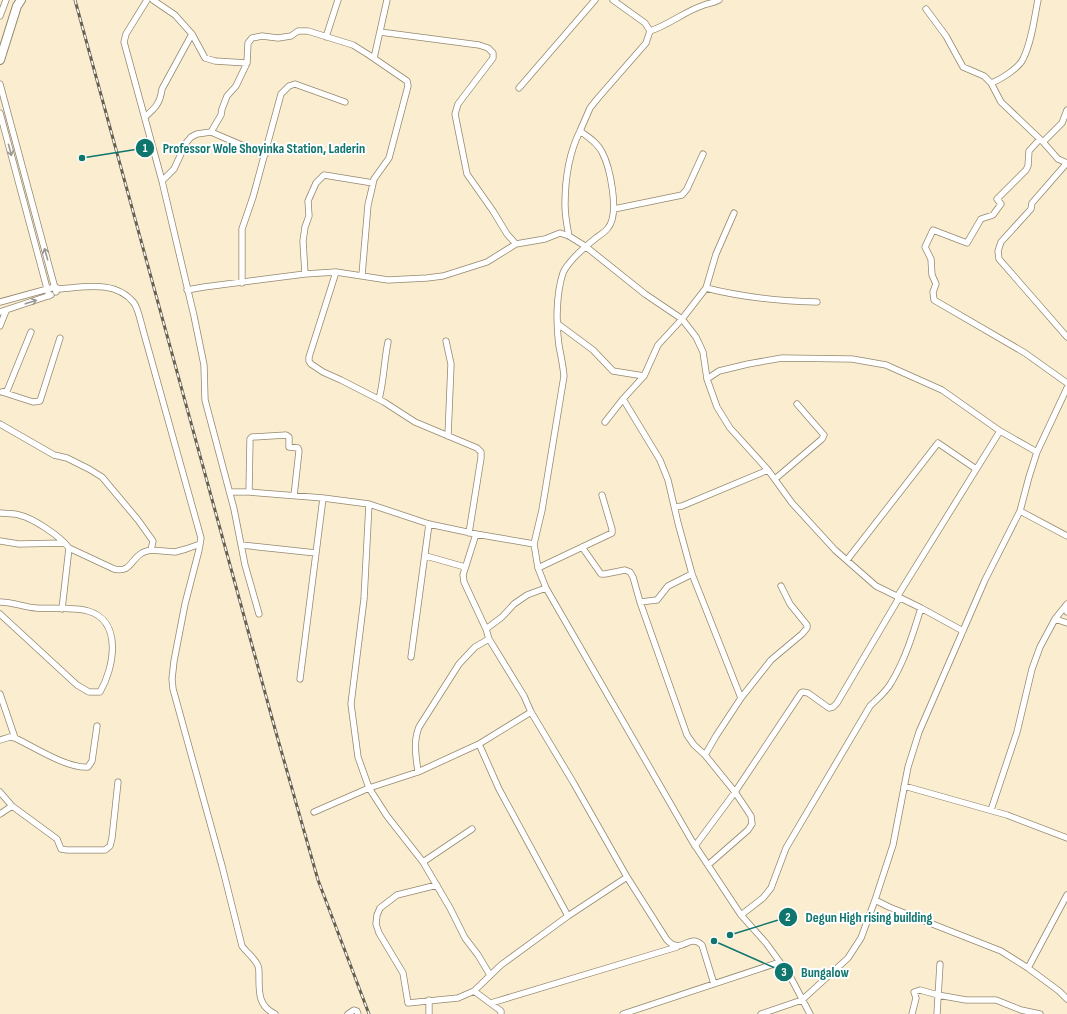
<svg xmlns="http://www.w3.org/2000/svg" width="1067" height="1014" viewBox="0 0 1067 1014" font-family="'Sofia Sans Condensed',sans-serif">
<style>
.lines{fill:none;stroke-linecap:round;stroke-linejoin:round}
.street-casing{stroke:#94886e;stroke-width:7}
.secondary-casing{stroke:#94886e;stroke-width:10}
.street{stroke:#fff;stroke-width:5.5}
.secondary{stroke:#fff;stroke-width:8}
.rail-casing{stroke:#676051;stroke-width:3}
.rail{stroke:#fff;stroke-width:1.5;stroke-dasharray:4.5;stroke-linecap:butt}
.oneway{stroke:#9b9893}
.leader{fill:none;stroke:#0f766e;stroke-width:1.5}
.callout-dot{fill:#0f766e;stroke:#fff;stroke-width:1.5}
.mark-label{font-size:12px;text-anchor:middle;font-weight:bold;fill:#fff}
.callout-label{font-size:14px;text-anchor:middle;font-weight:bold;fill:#0f766e;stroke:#fff;stroke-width:4;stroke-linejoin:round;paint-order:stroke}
</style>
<rect width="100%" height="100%" fill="#faedd0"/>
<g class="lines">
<defs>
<path id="street" d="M147,0L126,34L124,42L162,181L194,316L204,365L205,400L234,509L245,565L259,614
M153,0L175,15L192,34L205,58L215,61L247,63
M613,0L645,23L650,31L646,43L598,98L590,108L580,131C588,137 597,142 602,152C610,167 620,214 608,228C605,232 600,235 596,238C586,246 568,261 563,273C556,294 556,324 559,346C561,356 563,365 564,376L542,510L534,544L538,568L546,588L692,841L741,915L766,943L790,976L810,1014
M926,9L946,36L963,67L984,76L991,83L1001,102L1043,142L1058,159L1067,163
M0,16L6,0
M650,31C669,25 685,11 704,5C710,3 714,3 719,0
M380,32L479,45L488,48L493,53V58L458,104L455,114L467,174L493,211L507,234L516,244
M326,37L338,0
M374,58L387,0
M991,83C1000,80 1019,68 1023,59C1032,41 1034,19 1038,0
M0,84L56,292
M519,88L595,0
M0,113L49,296
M145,117C155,108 160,104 162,89L192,34
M211,132L221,115L222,109L227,96L236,86L247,63L248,43L252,38L262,36L278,38L291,36L298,31H308L353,45L369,55L407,81L408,86L389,158L374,179L372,188L368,205L362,275
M1039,140L1029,151L1028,166L1026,170L997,199L1001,204L993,215L981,219L967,243L933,230L925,247L931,259L932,275L936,284L933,292L934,300L1025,353L1067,383
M1043,142L1062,123L1067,110
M1066,164L1032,203L1031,209L1001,242L998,251L999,259L1067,337
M162,181L174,169L186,143L191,137L197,134L211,132L265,155
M614,209L682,195L687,189L703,154
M569,236C567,226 565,215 565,205C565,180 569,153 580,131
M336,272L309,357V361L311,364L323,372L341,380L384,402L415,422L477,448L481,452V458L469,533
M305,274L303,241L305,227L309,216L308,201L316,183L324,175L373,183
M242,283V229L253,197L281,94L289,86L295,84L345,102
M706,288C741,297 780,301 817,302
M187,290L204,287L305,274L336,272L388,280L427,278L443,276L487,262L516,244L545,239L560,233L569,236L585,246L645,294L682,319L696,337L703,352L707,379L717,407L730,428L768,470L792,503L835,550L876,586L921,608L963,631
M0,302L55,287L60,289C85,287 116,280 134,303C138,308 141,323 143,330L201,538L199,550L185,604L174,661L172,679L173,689L222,866L242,946C247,953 255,958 258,966C259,968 259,972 259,975C259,992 258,1006 275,1014
M0,312L51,295
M558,324L593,350L613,371L644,376
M0,326L6,311
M446,341L451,364L448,436
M707,379L719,371L748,364L782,358L852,359L886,365L942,390L1000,431L1037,452
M1067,388L1037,452L1029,477L1020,511L985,580L919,732L908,767L893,845L875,900L889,907L1001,951L1028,968L1059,991L1067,999
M2,392L33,402L40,401L60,338
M2,392L7,391L31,332
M379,399C384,380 384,361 388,342
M623,399L660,460L668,480L678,523L692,574L741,698
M605,422L623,399L644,376L658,345L682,319L706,288L716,254L734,213
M0,424L54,455L67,458L89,469L102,477L138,520L153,541L151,550C148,551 145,551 142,553C130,560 131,573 114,569L69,548C60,536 33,518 19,515C13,513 6,514 0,513
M775,479L822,439L824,435L797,404
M230,492H249L323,498L369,504L429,524L476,534L534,544
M249,492L250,439L252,437L286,435L289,437V447L298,448L299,451L294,496
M369,504L364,599L351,704L358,757L369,788L387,816L423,862L450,908L465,938L478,955L490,975
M675,507L682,506L768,470
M1020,511L1067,536
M476,534L463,575L464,582L486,629L489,639L524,696L531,712L573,782L627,877L667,940C683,956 688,932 702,945L714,984
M0,541L19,544L64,543
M241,545L316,553
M582,547L601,574H605L625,570L630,572L633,577L640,602L687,735L694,745L705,755L735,792L751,816L752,824L748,830L708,865
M151,550L175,552L186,549L200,544
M426,556L465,567
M847,560L938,443L976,469
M538,568L612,533V529L602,495
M897,597L1000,431
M0,602C12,602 24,607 36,608C50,609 75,607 88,611C123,621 114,668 100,692H89L77,685L0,614
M640,602L657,600L668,586L692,574
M62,609L69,548
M1067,611V612
M1055,619L1067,623
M486,629L502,617L514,604L527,595L546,588
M411,657L429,524
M300,679L323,498
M0,694L15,738
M531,712L479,744L499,789L568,916
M0,740L10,737L15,738C34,747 68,769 88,767L92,761L97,726
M705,755L716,736L741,698L771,660L802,634L807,628V625L790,604L781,586
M418,772C416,756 413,742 419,727L459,664L475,647L489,639
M904,786L1007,815L1067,838
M0,792L12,806L0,814
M12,806L57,839L61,849L67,850H105L110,846L112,838L118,782
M991,810L1017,732L1032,669L1040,647L1055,619L1067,604
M314,812L369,788L418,772L479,744
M695,846L735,792L801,693L803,692L808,693L829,708L833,707L837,703L899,598
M423,862L472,829
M437,885L397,895L380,908L377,915L376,924L379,933L403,973L408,1003L458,998L474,991L501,965L568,916L627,877
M741,915L763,898L771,888L786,848L870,706C877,699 886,692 891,683C905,660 913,634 921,608
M1028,968L1067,895
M474,991L501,1011V1014
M491,1003L677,947
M348,1014L354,1010L357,1011L358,1014
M429,1014V1000
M623,1014L780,962
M761,1014L802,1000L848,958L861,938L875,900
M912,1014L916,998L914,992L920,990L938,995L966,1000H996L1021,1010L1040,1014
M937,1014L940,964"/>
<path id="secondary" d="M0,60L17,6L21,0"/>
</defs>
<use href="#street" class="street-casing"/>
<use href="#secondary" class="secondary-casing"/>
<use href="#street" class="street"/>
<use href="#secondary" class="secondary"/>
<defs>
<path id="rail" d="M75,0L275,729L318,880L369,1014"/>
</defs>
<use href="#rail" class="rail-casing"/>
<use href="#rail" class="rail"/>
</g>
<defs><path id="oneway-shaft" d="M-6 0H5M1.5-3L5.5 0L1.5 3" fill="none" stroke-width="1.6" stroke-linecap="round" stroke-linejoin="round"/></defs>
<g class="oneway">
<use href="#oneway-shaft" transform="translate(10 150) rotate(75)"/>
<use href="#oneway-shaft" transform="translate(46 254) rotate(-106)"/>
<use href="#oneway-shaft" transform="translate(31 302) rotate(-18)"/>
</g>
<path class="leader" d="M82 158L145 148M730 935L788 917M714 941L784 972"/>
<g class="callout-dot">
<circle cx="82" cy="158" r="4"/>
<circle cx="730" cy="935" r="4"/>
<circle cx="714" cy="941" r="4"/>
<circle cx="145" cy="148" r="10"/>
<circle cx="788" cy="917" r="10"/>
<circle cx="784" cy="972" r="10"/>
</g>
<g class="mark-label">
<text x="145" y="152">1</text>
<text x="788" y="921">2</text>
<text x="784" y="976">3</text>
</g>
<g class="callout-label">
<text x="264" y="153">Professor Wole Shoyinka Station, Laderin</text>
<text x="869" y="922">Degun High rising building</text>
<text x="825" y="977">Bungalow</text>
</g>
</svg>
